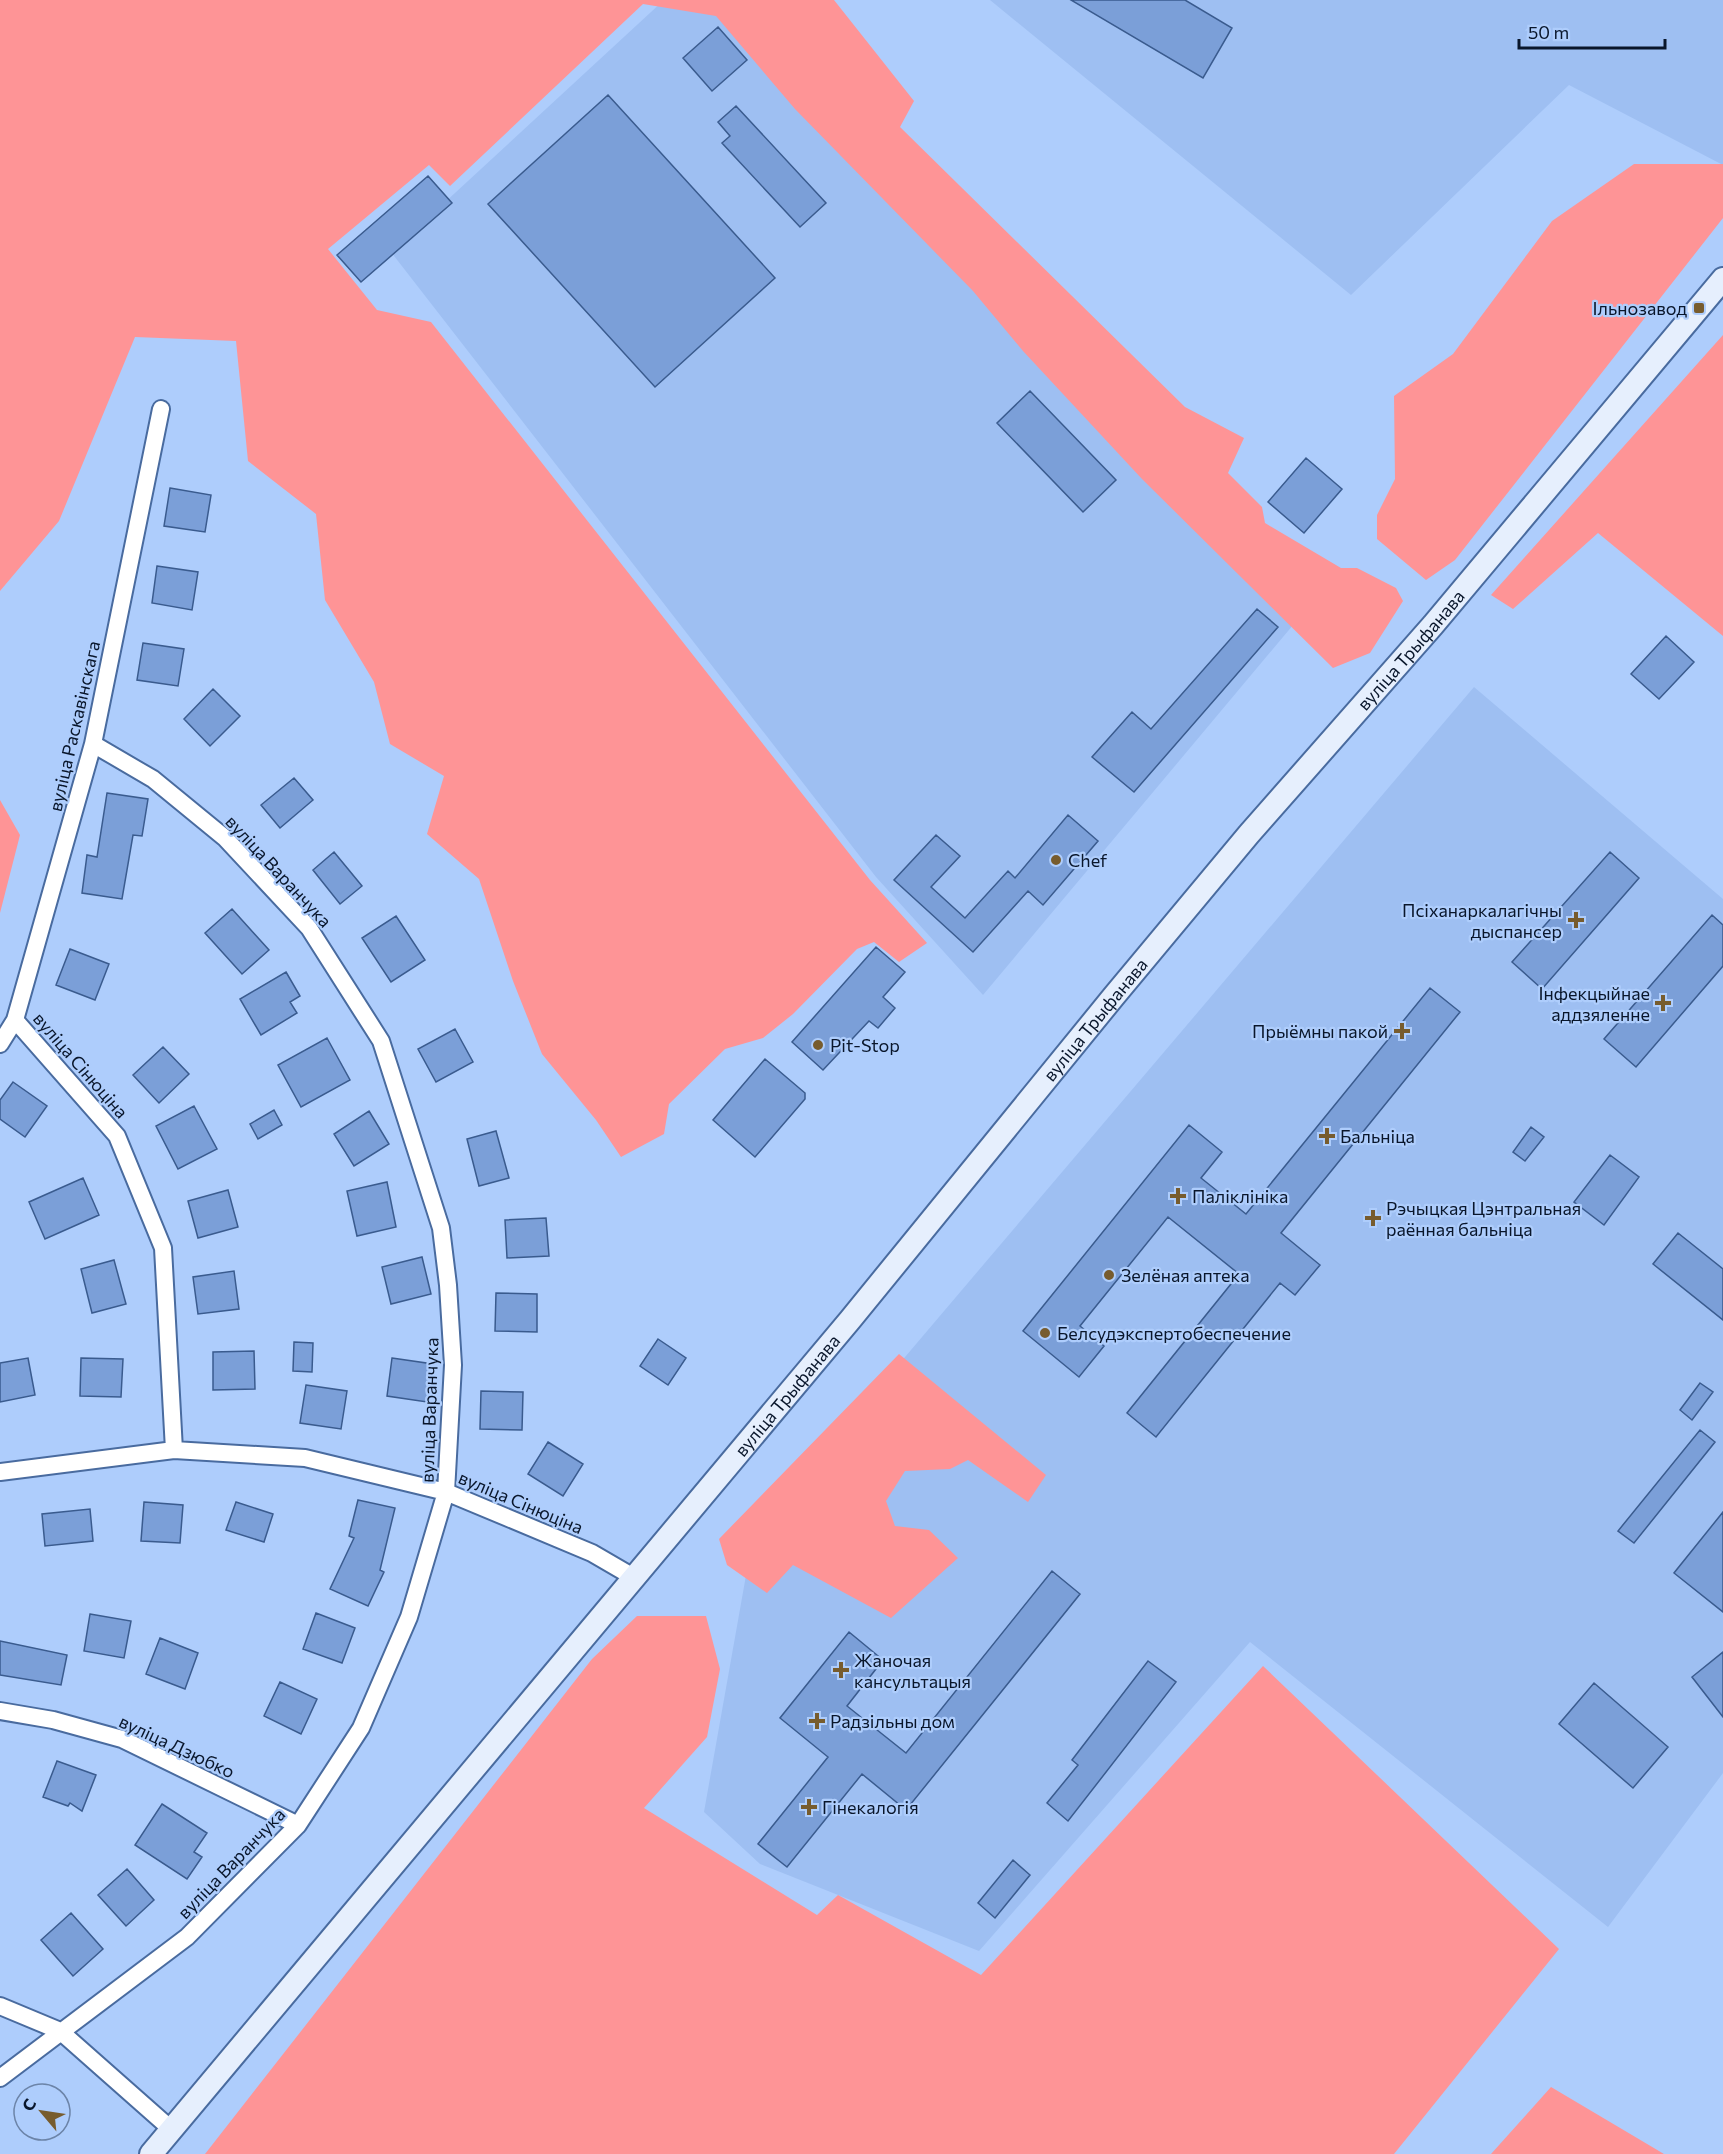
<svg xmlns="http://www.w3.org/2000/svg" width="1723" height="2154" viewBox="0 0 1723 2154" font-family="Commissioner,sans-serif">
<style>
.built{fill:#9ebff2}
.green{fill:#fe9496}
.building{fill:#7b9fd8;stroke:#3a5b8e;stroke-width:1.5}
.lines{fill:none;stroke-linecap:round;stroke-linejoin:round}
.street-casing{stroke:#496b9f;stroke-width:20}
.secondary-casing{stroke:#496b9f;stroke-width:26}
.street{stroke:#fff;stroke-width:16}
.secondary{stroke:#e6effd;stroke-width:22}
.poi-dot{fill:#775c2e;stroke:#aecdfc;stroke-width:2}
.labels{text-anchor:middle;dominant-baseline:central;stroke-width:4.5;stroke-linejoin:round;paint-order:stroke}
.poi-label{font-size:18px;fill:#09162b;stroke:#aecdfc;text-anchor:start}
.street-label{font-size:18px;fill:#09162b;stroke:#aecdfc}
</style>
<rect width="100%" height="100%" fill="#aecdfc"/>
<path class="built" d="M664,0H718L1314,600L983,995L876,877L391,252Z
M990,0H1723V165L1569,85L1351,295Z
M1474,687L1723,899V1773L1608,1927L1250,1642L979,1951L760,1864L704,1812L753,1536Z"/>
<path class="green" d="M0,0H834L914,101L900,127L1185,407L1244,438L1228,473L1262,507L1265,523L1341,568H1357L1396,588L1403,601L1370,653L1333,668L1142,479L1023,351L973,291L795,109L716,16L643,4L450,186L429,165L328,249L377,310L431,322L870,880L927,943L899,962L874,942L857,949L793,1014L763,1038L725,1049L669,1104L664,1134L621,1157L596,1120L542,1054L513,981L479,879L427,834L444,776L390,744L374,682L325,600L316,514L248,461L236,341L135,337L59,521L0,591Z
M1634,164H1723V218L1455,560L1426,580L1377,539V515L1395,479L1394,396L1453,354L1552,221Z
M1723,335V636L1598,533L1513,609L1491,595Z
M0,800L20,835L0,913Z
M899,1354L1046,1475L1028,1502L968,1460L950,1469L905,1471L886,1501L895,1526L929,1530L958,1558L891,1618L793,1565L767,1593L727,1565L719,1539Z
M637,1616H706L720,1669L707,1737L644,1808L817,1915L838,1895L981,1975L1263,1666L1559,1949L1394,2154H205L592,1659Z
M1551,2087L1664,2154H1491Z"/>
<path class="building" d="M1071,0H1185L1232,28L1203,78Z
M718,27L747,60L712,91L683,58Z
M608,95L775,278L655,387L488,204Z
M736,106L826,203L800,227L722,143L730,136L718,122Z
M428,176L452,203L361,282L337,255Z
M1030,391L1116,480L1083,512L997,423Z
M1306,458L1342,489L1304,533L1268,502Z
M170,488L211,495L205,532L164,526Z
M157,566L198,572L192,610L152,603Z
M1257,609L1278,627L1134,792L1092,757L1132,712L1151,729Z
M1666,636L1694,662L1659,699L1631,674Z
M143,643L184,649L178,686L137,680Z
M213,689L240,716L210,746L184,719Z
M294,778L313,800L280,828L261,805Z
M107,793L148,799L142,836L133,835L122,899L82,893L87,855L97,857Z
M1068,815L1098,841L1043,905L1028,891L973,952L894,880L936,835L960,856L931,887L965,918L1008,871L1015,878Z
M334,852L362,886L340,904L313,870Z
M1610,852L1639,878L1542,989L1512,962Z
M232,909L269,950L242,974L205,933Z
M1712,915L1723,925V966L1636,1067L1604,1039Z
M396,916L425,960L391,982L362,938Z
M876,947L905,972L883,997L895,1008L878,1028L869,1021L823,1070L792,1042Z
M70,949L109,964L95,1000L56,985Z
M286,972L300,996L290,1002L297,1013L261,1035L240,999Z
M1430,988L1460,1012L1281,1233L1320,1265L1295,1295L1280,1283L1156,1437L1127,1413L1239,1274L1168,1217L1080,1326L1104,1346L1079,1377L1023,1331L1189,1125L1222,1152L1201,1178L1246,1214Z
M455,1029L473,1062L436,1082L418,1049Z
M327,1038L350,1080L301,1107L278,1065Z
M163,1047L189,1074L159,1103L133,1075Z
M765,1059L805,1093V1099L755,1157L713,1120Z
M13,1082L47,1106L25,1137L0,1119V1100Z
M194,1106L217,1149L178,1169L156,1126Z
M274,1110L282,1125L258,1139L250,1124Z
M369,1111L389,1144L354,1166L334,1134Z
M1531,1127L1544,1137L1525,1161L1513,1152Z
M496,1131L509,1178L479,1186L467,1139Z
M1610,1155L1639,1177L1604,1225L1574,1202Z
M83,1178L99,1215L45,1239L29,1202Z
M387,1182L396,1227L357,1236L347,1191Z
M228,1190L238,1227L198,1238L188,1201Z
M546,1218L549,1256L507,1258L505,1220Z
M1678,1233L1723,1269V1320L1653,1264Z
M422,1257L431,1294L391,1304L382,1267Z
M114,1260L126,1304L92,1313L81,1269Z
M234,1271L239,1309L198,1314L193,1277Z
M496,1293L537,1294V1332L495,1331Z
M658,1339L686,1358L668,1385L640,1366Z
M294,1342L313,1343L312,1372L293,1371Z
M254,1351L255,1389L213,1390V1352Z
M28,1358L35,1395L0,1402V1363Z
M81,1358L123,1359L121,1397L80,1396Z
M392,1358L433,1364L427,1402L387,1396Z
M1700,1383L1713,1392L1692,1420L1680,1410Z
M306,1385L347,1391L341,1429L300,1423Z
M481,1391L523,1392L522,1430L480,1429Z
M1700,1430L1715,1442L1634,1543L1618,1531Z
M548,1442L583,1464L563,1496L528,1474Z
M358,1500L395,1508L380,1570L384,1572L368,1606L330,1589L354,1538L349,1536Z
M144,1502L183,1505L180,1543L141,1541Z
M236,1502L273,1514L264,1542L226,1530Z
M90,1509L93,1541L45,1546L42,1514Z
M1723,1512V1612L1674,1573Z
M1052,1571L1080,1594L906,1810L862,1774L787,1867L758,1844L828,1757L780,1718L849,1632L883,1660L847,1706L906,1753Z
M316,1613L355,1628L342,1663L303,1649Z
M90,1614L131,1621L124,1658L84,1651Z
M160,1638L198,1653L185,1689L146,1674Z
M0,1641L67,1655L61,1685L0,1675Z
M1723,1652V1717L1692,1677Z
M1148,1661L1176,1682L1068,1821L1047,1803L1078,1765L1072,1760Z
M280,1682L317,1699L301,1734L264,1716Z
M1594,1683L1668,1747L1633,1788L1559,1724Z
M57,1761L96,1775L82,1811L70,1803L68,1806L43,1797Z
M162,1804L207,1833L194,1852L202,1857L187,1879L135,1845Z
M1013,1860L1030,1875L995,1918L978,1903Z
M127,1869L154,1900L126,1926L98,1895Z
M71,1913L103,1949L73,1976L41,1940Z"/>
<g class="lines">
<defs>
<path id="street" d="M15,1020L117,1136L163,1248L174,1450
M0,1044L15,1020L93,744L161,409
M0,1472L174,1450L305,1458L446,1492L592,1553L635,1578
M0,1711L53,1720L122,1739L298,1825
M0,2006L60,2031L172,2130
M0,2078L187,1937L298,1825L361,1728L409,1617L446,1492L453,1365L448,1285L441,1228L381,1041L309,928L225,838L153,779L93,744"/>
<g id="secondary">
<path id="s1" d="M151,2154L850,1320L1114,996L1249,834L1433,625L1723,279"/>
</g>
</defs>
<use href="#street" class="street-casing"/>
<use href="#secondary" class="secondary-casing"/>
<use href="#street" class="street"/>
<use href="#secondary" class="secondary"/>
</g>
<g class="poi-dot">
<rect x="1693" y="302" width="12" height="12" rx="3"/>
<circle cx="1056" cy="860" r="6"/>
<path d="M1573 911h6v6h6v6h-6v6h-6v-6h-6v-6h6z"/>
<path d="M1660 994h6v6h6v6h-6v6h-6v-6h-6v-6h6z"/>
<path d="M1399 1022h6v6h6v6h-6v6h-6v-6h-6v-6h6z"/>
<circle cx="818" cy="1045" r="6"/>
<path d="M1324 1127h6v6h6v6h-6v6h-6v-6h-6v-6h6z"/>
<path d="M1175 1187h6v6h6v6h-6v6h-6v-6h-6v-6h6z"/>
<path d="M1370 1209h6v6h6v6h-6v6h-6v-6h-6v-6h6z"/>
<circle cx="1109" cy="1275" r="6"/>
<circle cx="1045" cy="1333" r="6"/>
<path d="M838 1661h6v6h6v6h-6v6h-6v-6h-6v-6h6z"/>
<path d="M814 1712h6v6h6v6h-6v6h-6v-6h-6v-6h6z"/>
<path d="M806 1798h6v6h6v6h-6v6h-6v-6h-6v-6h6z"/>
</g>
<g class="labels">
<g class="poi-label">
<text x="1687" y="308" text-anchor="end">Ільнозавод</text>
<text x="1068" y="860">Chef</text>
<text x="1562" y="910" text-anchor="end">Псіханаркалагічны<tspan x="1562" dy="21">дыспансер</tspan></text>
<text x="1650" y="993" text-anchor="end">Інфекцыйнае<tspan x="1650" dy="21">аддзяленне</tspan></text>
<text x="1388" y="1031" text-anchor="end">Прыёмны пакой</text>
<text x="830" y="1045">Pit-Stop</text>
<text x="1340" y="1136">Бальніца</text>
<text x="1192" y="1196">Паліклініка</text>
<text x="1386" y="1208">Рэчыцкая Цэнтральная<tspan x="1386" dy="21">раённая бальніца</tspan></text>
<text x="1121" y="1275">Зелёная аптека</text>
<text x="1057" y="1333">Белсудэкспертобеспечение</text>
<text x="854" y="1660">Жаночая<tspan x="854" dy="21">кансультацыя</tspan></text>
<text x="830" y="1721">Радзільны дом</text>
<text x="822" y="1807">Гінекалогія</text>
</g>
<g class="street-label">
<text stroke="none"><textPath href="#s1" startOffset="1962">вуліца Трыфанава</textPath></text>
<text transform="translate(74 726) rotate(-77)">вуліца Раскавінскага</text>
<text transform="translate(279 871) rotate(47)">вуліца Варанчука</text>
<text stroke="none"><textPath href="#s1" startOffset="1476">вуліца Трыфанава</textPath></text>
<text transform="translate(81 1065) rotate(49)">вуліца Сінюціна</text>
<text stroke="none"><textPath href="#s1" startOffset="990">вуліца Трыфанава</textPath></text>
<text transform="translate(429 1410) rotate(-88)">вуліца Варанчука</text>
<text transform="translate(521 1502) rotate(23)">вуліца Сінюціна</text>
<text transform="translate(177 1746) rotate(25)">вуліца Дзюбко</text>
<text transform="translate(231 1863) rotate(-46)">вуліца Варанчука</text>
</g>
</g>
<g transform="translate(42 2112) rotate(299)"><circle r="28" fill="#aecdfc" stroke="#6c84a8" stroke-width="1.5"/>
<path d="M0-4.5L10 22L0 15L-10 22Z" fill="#775c2e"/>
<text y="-9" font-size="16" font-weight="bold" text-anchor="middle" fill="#09162b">С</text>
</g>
<path d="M1519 39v9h146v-9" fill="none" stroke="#09162b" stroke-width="3"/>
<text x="1528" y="39" font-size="18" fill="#09162b" stroke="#aecdfc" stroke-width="4.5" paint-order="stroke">50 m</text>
</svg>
